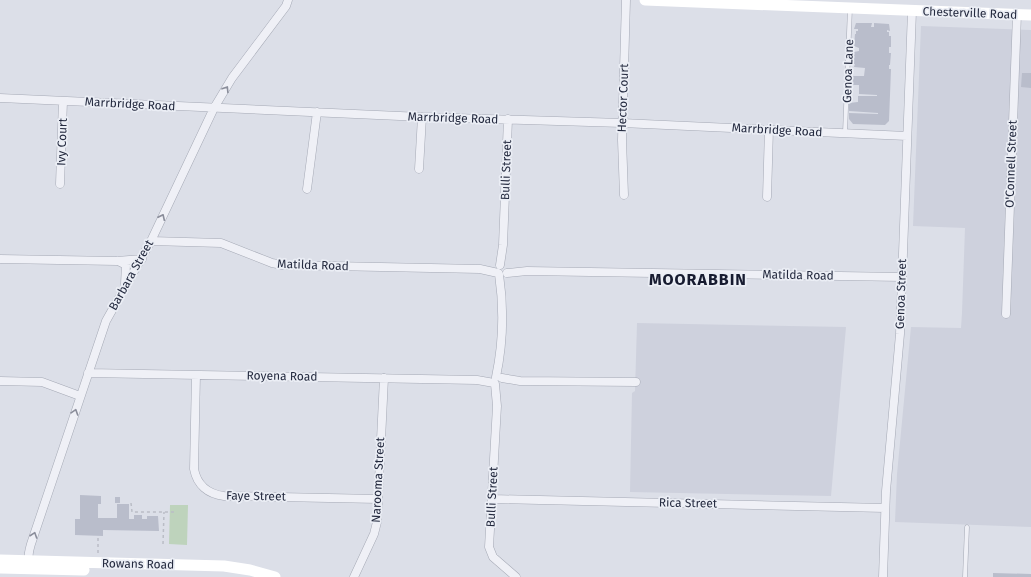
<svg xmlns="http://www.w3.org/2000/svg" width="1031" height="577" viewBox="0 0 1031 577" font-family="'Fira Sans',sans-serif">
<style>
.built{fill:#ced1dd}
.green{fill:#bed3bc}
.building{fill:#b9bdcb}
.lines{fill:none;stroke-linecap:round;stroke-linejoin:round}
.lane-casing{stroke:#a5a9b5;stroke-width:5}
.street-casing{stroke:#a5a9b5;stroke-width:9}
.path{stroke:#babdc6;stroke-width:1.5;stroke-dasharray:3 3;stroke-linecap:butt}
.lane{stroke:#eff0f6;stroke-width:4}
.street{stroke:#eff0f6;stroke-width:8}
.secondary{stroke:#fff;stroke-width:11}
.oneway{stroke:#8a8d9a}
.labels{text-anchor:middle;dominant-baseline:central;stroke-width:3.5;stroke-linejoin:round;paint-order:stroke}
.street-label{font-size:12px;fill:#242a3f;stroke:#ebeef5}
.district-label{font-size:16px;font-weight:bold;letter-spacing:1px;fill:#171b30;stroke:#ebeef5}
</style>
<rect width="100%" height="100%" fill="#dcdfe8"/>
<path class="built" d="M921,26L1031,30V527L895,522L897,474L911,327L961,328L962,313L965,228L913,226Z
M637,323L846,327L831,496L630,492L632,393L635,391Z"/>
<path class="green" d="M170,505H188L187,545L169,544Z"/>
<path class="building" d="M856,23H872L871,27H874V23L889,24L890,31L887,30V32H889V36H891V47H889V53H891L890,65H889V69H891L889,121L885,125L853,124L849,119V113L878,114V113L849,111V103L858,102V96H877V95L859,94V85H852V76H864L865,68L854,67L855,64H853L854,52L859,51V48L854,46L855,34H856V31H858V29H854Z
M1022,73H1031V88L1021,87Z
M80,495L101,496V504H98V518H117V504H129V519H134V515H142V519H147V516H158L159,531L103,530V536L75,535V519H80Z
M115,497H120V503H115Z
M993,573L1031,574V577H993Z"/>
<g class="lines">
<defs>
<path id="lane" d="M845,133L850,8
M965,577L967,527"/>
<path id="street" d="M0,98L422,117L622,123L907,136
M419,169L422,117
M60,184L63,101
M307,189L317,112
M624,195L622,140L626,0
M767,197L769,129
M151,241L221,243L272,263L282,265L480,269L498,273
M0,259L117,261L142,259
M118,261L126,265L125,284
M500,265L503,245L508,119
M507,273L527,271L902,277
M1006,314L1017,14
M88,373L477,380L494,383
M196,375L194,469C197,485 208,494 224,496L378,499
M496,377C503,344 504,308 499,274
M502,378L520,381L636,382
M0,381L42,382L80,396
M495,384L497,406L489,547L493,557L516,577
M492,499L885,508
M31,564C27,558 29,551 31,544L106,321L151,241L214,108L232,78L286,6L288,0
M354,577L374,534L377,522L384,378
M883,577L886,491L900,334L912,11"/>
</defs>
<use href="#lane" class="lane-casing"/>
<use href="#street" class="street-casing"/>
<path class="path" d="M131,503L132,512H176
M163,544L164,512
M98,553V536"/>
<use href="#lane" class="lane"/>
<use href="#street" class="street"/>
<path class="secondary" d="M645,0L1031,15
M0,560L224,566L250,570L275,577
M0,568L84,570"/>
</g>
<defs><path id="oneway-chevron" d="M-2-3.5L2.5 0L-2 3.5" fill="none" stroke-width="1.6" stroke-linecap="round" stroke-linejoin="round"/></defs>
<g class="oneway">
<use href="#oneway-chevron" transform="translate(226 89) rotate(-58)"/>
<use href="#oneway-chevron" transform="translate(162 217) rotate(-65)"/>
<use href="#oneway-chevron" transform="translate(75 412) rotate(-72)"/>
<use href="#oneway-chevron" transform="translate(34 535) rotate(-71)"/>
</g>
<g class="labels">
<g class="street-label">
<text transform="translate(970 13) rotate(2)">Chesterville Road</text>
<text transform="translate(848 71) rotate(-88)">Genoa Lane</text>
<text transform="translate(623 98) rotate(-88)">Hector Court</text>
<text transform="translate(130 104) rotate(3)">Marrbridge Road</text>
<text transform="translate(453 118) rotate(2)">Marrbridge Road</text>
<text transform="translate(777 130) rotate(3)">Marrbridge Road</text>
<text transform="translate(62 142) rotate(-88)">Ivy Court</text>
<text transform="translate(1011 164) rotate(-88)">O'Connell Street</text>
<text transform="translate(506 170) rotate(-88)">Bulli Street</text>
<text transform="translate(313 265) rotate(2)">Matilda Road</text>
<text transform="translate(131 275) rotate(-61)">Barbara Street</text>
<text transform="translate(798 275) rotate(1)">Matilda Road</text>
<text transform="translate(901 294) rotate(-88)">Genoa Street</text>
<text transform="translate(282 376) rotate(1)">Royena Road</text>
<text transform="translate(378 480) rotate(-87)">Narooma Street</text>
<text transform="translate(256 496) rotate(1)">Faye Street</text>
<text transform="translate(492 497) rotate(-87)">Bulli Street</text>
<text transform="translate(688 503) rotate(1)">Rica Street</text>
<text transform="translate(138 564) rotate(1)">Rowans Road</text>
</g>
<g class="district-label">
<text x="698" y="279">MOORABBIN</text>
</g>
</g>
</svg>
